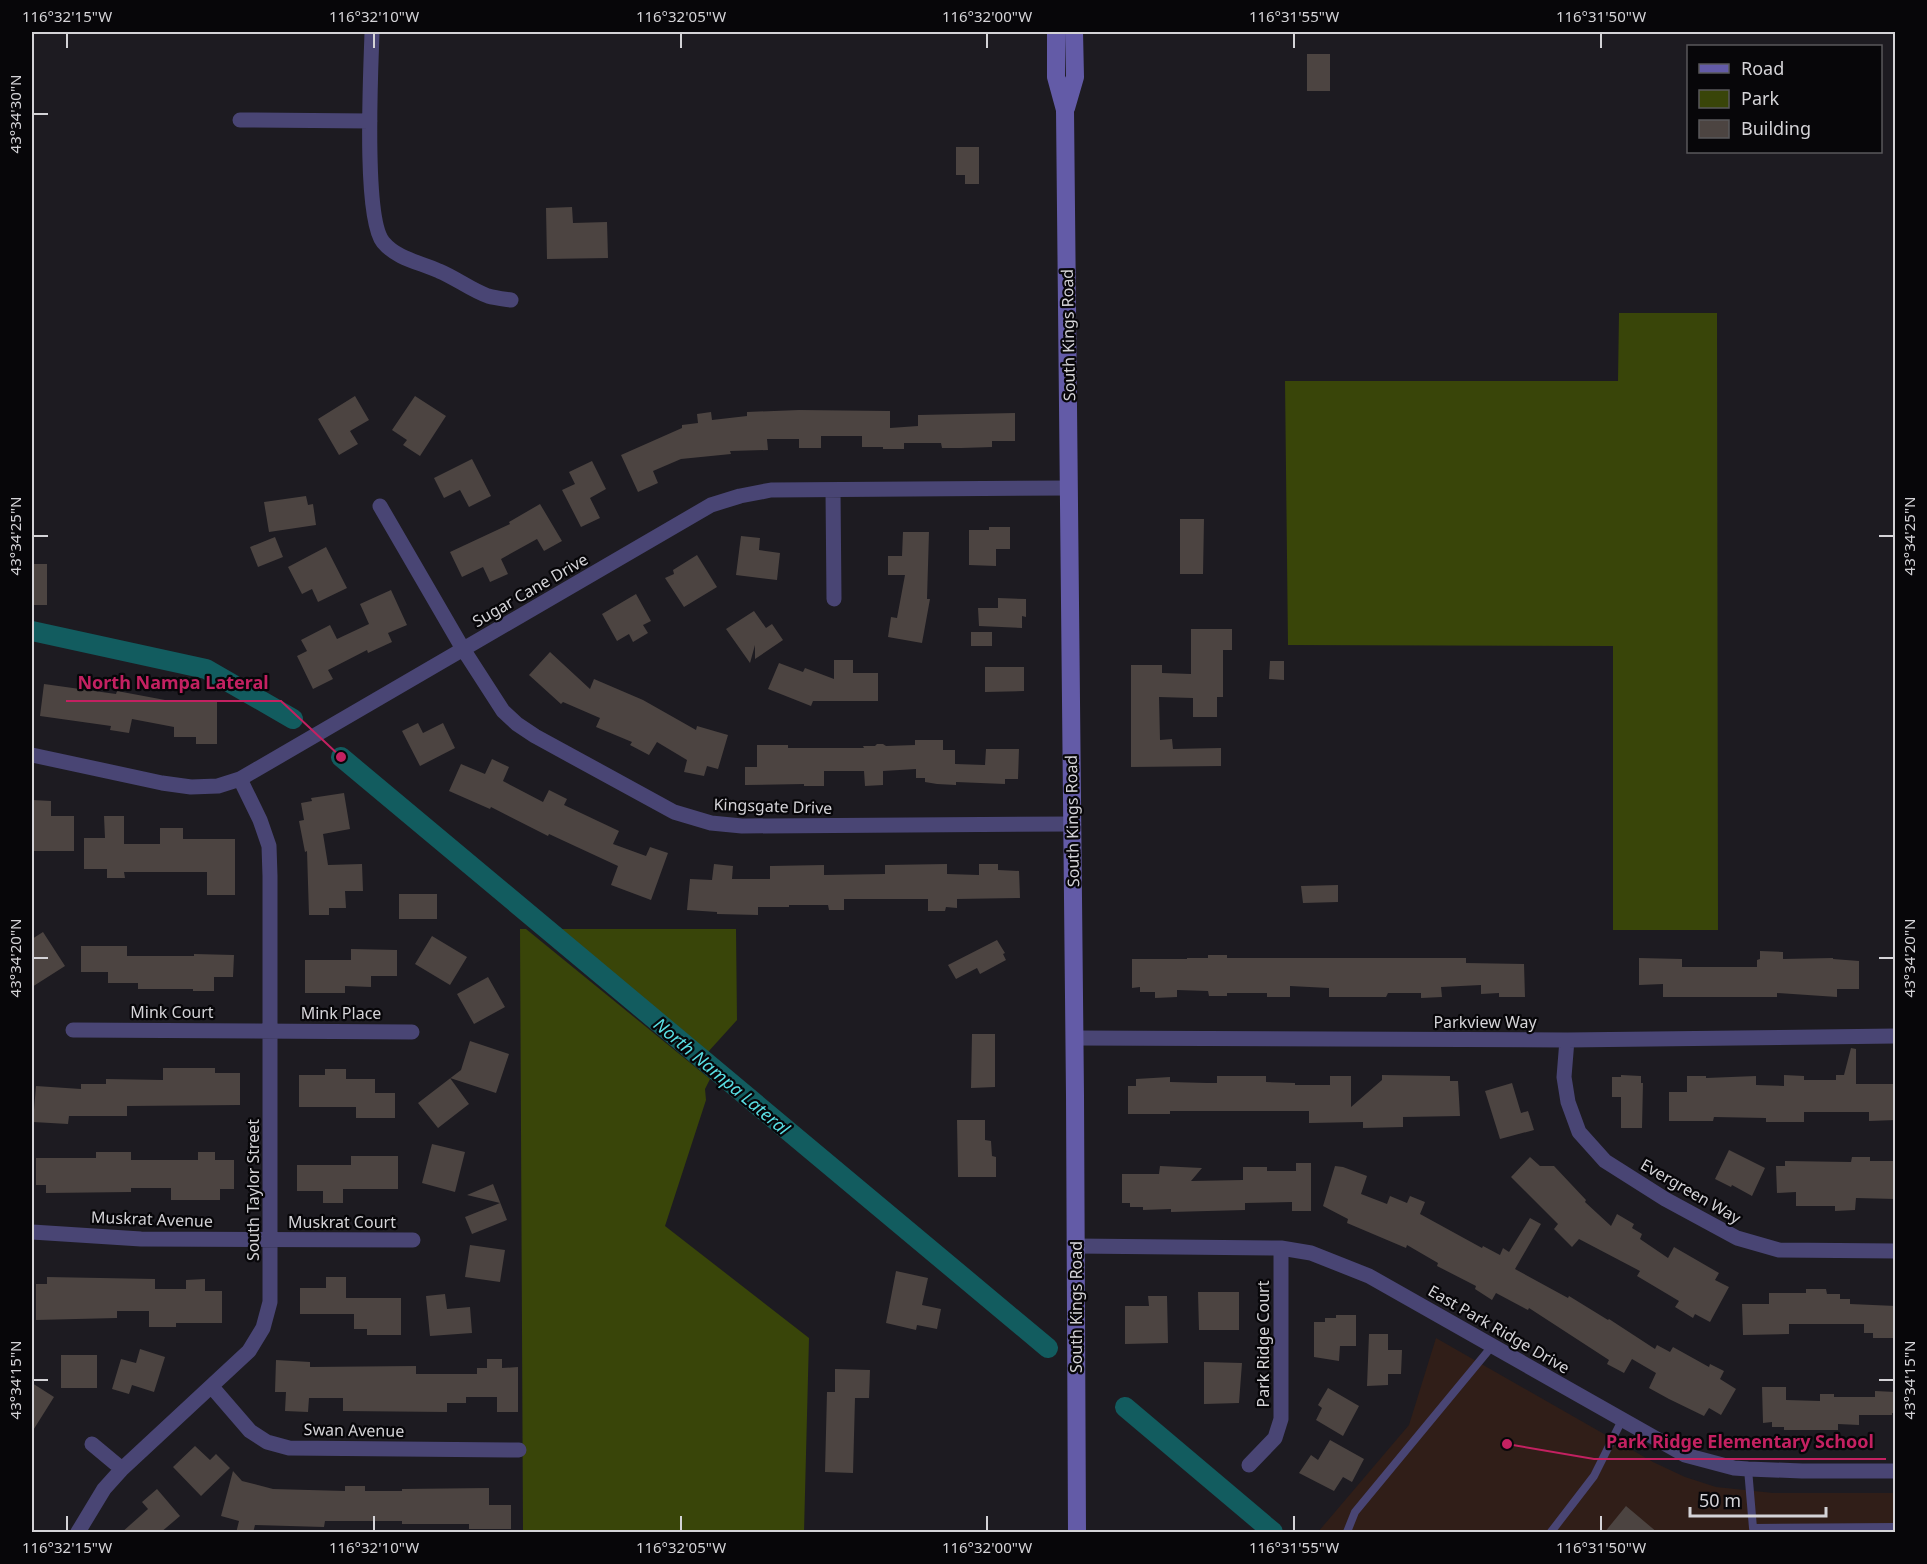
<svg xmlns="http://www.w3.org/2000/svg" width="1927" height="1564" viewBox="0 0 1927 1564" font-family="'Noto Sans',sans-serif">
<style>
.education{fill:#301e18}
.green{fill:#394509}
.lines{fill:none;stroke-linecap:round;stroke-linejoin:round}
.canal{stroke:#125c5f;stroke-width:20}
.building{fill:#4c4441}
.lane{stroke:#494574;stroke-width:8}
.street{stroke:#494574;stroke-width:15}
.secondary{stroke:#635ba7;stroke-width:18}
.ticks{fill:none;stroke:#d4d3d7;stroke-width:2}
.labels{text-anchor:middle;dominant-baseline:central;stroke-width:4.5;stroke-linejoin:round;paint-order:stroke}
.street-label{font-size:16px;fill:#d4d3d7;stroke:#070609}
.water-label{font-size:18px;font-style:italic;fill:#59dee3;stroke:#070609}
.leader{fill:none;stroke:#c32161;stroke-width:2}
.callout-dot{fill:#c32161;stroke:#070609;stroke-width:2}
.callout-label{font-size:18px;text-anchor:middle;font-weight:bold;fill:#c32161;stroke:#070609;stroke-width:4.5;stroke-linejoin:round;paint-order:stroke}
.neatline{fill:none;stroke:#d4d3d7;stroke-width:2}
.ticks-label{font-size:15px;text-anchor:middle;fill:#d4d3d7}
</style>
<rect width="100%" height="100%" fill="#1d1b21"/>
<path class="education" d="M1436,1338L1653,1462L1685,1477L1716,1487L1773,1493H1895V1532H1318L1409,1425Z"/>
<path class="green" d="M1619,313H1717L1718,930H1613V646L1288,645L1285,381H1618Z
M520,929H526L710,1079L705,1089L706,1100L665,1226L809,1338L804,1532H523Z
M559,929H736L737,1020L708,1052Z"/>
<g class="lines">
<path class="canal" d="M32,631L206,669L293,719
M341,757L1048,1348
M1125,1407L1273,1532"/>
</g>
<path class="building" d="M1307,54H1330V91H1307Z
M956,147H979V184H965V175H956Z
M572,207L573,223L607,222L608,258L547,259L546,208Z
M355,396L369,420L350,431L358,444L339,455L318,419Z
M415,396L446,416L420,456L403,445L407,440L392,430Z
M799,410L890,411V428L918,426V415L1015,413V441H992V447L961,448H942L941,443H904V449H883V447H862V436H821V448H799V439H767L768,450L730,451L731,454L681,459L653,471L658,483L638,492L621,455L682,428V425L698,423L697,414L711,412L712,420L747,416V412Z
M472,459L491,496L469,507L460,490L444,498L434,478Z
M592,461L606,489L590,498L600,518L581,527L562,490L575,484L569,472Z
M306,496L308,505L313,504L316,525L269,532L264,502Z
M540,504L562,541L544,551L537,539L501,559L508,574L490,582L483,567L462,577L450,552L510,524L509,522Z
M1180,519H1204L1203,574H1180Z
M989,527H1010V549H996V566L969,565V530H989Z
M903,532H929L927,599H930L922,643L888,637L891,617L897,618L905,575H888V556H902Z
M741,536L760,538L759,550L780,553L777,580L736,575Z
M275,537L283,557L258,567L250,547Z
M326,547L347,588L318,602L312,589L302,594L288,567Z
M697,555L717,587L684,607L665,578L674,574L673,570Z
M32,564H47V605H32Z
M391,590L407,625L388,633L392,642L368,653L367,650L328,670L333,679L313,689L297,656L307,651L301,640L330,625L337,639L369,624L360,604Z
M636,594L651,621L643,625L648,633L633,642L629,634L617,641L602,614Z
M998,598L1026,599V617L1022,616V628L979,626L978,608H998Z
M754,611L766,628L772,624L783,640L755,659V645L750,663L726,629Z
M1191,629H1232V650H1223V697H1217V717H1193V698L1159,697L1160,740L1172,739L1173,749L1221,748V766L1131,767V665H1162V673L1191,674Z
M971,632H992V646H971Z
M550,652L590,689L594,679L643,700L696,730L697,726L728,735L718,769L707,766L704,776L684,772L687,760L657,742L649,755L630,745L632,742L596,727L600,718L563,702L561,704L529,675Z
M834,660H853V673H878V701H813L811,706L768,689L779,663L803,672L805,668L834,679Z
M1270,661H1284V680L1269,679Z
M985,667H1024V691L985,692Z
M44,684L116,694L117,691L165,700H217V744H196V737H174V727L132,719L129,733L110,730L111,726L40,716Z
M418,723L423,733L443,723L455,748L420,766L402,731Z
M915,740H943V750H955V764L985,765L986,749H1019L1018,779H1005V784L956,782V785L937,784L925,782V778H916V769L883,771V785L865,786L864,771H824V786H804V784L745,785V767H757V745H788V748H864L863,746H875L877,744H883L886,746L915,745Z
M492,759L509,767L503,781L543,802L549,790L567,799L564,805L619,831L613,844L646,856L650,847L668,853L651,900L611,885L618,866L549,834L548,836L491,807L490,809L449,791L461,764L485,774Z
M344,793L350,829L323,834L328,865L362,864L363,891H345L346,908H329V915H309L307,851L305,852L299,821L304,820L301,803L312,801L311,798Z
M32,800L51,801V816H74V851H32Z
M104,816H124V844H160V828H183V839H235V895H207V872H124L125,878H107V869H84V838H105Z
M714,864L733,866L732,879H770V866L824,865V875L885,874V865L947,864V874L979,875V864H998V870L1019,871L1020,898L957,899V908L946,907L945,911H928V899H844V910H829L828,905H789V907H758V915L717,914V912L687,910L690,879L712,880Z
M1338,885V902L1303,903L1301,886Z
M399,894H437V919H399Z
M43,932L65,966L32,987V939Z
M432,936L467,957L450,985L415,964Z
M997,940L1005,953L1003,954L1006,960L980,974L977,968L956,979L948,965Z
M81,946H127V956H194V954L234,955L233,977H214V991H193V989H138V983H108V972H81Z
M351,949L397,950V976H371V987L345,986V993H305V960H351Z
M1760,951L1783,952V959L1833,958V959L1859,961V989H1837V997L1777,993V997H1663V984L1639,985V958L1682,959V967H1757V960L1760,959Z
M1208,955H1227V958H1466V963L1524,964L1525,997H1499V993L1481,994V985L1441,987L1442,997L1421,998V993H1388L1386,997H1329V988L1290,986V997H1267V993H1227V996H1209L1208,991L1177,990V997L1155,998V992H1140V987L1132,988V959H1187V958H1208Z
M488,977L505,1007L474,1024L457,994Z
M972,1034H995V1087L971,1088Z
M470,1041L509,1054L496,1093L450,1078L469,1104L438,1128L418,1103L461,1070Z
M1851,1048L1856,1049V1084H1896V1120L1869,1121V1112H1804V1122H1766V1118L1714,1117L1713,1121H1669V1092H1687V1076H1706V1078L1756,1076V1085L1784,1086V1075L1804,1076V1080H1836V1075H1844Z
M163,1068H215V1073H240V1105L127,1106V1116H69L68,1124L33,1122L36,1086L81,1089V1084H106V1079L163,1080Z
M325,1069H346V1079H375V1093H395V1118H356V1107H299V1075H325Z
M1382,1075L1450,1076V1081H1458L1460,1116L1403,1117V1127L1363,1128V1122L1309,1123V1111H1170V1114H1128V1086H1136V1079L1170,1077V1082L1207,1083H1217V1076H1266V1082L1295,1083V1085H1330V1076H1351V1107L1382,1080Z
M1621,1075L1641,1076V1083H1643L1642,1128H1621V1097H1612V1077H1621Z
M1512,1083L1521,1113L1528,1111L1534,1130L1500,1139L1485,1091Z
M957,1120H985V1140L991,1141L992,1156L996,1157V1177H958Z
M432,1144L465,1152L455,1192L422,1183Z
M1729,1150L1765,1168L1752,1196L1732,1185L1731,1187L1715,1179Z
M96,1152H131V1160H198V1152H215V1160H234V1189H220V1200H171V1188H131V1192L46,1193V1185H36V1158H96Z
M351,1156H398V1189H343V1203H323V1191H297V1165H351Z
M1530,1157L1540,1166H1554L1586,1200L1585,1202L1611,1226L1617,1214L1634,1224L1632,1228L1642,1234L1640,1239L1668,1258L1674,1247L1719,1273L1715,1280L1729,1287L1710,1322L1695,1314L1693,1318L1675,1307L1679,1301L1637,1276L1640,1271L1579,1239L1572,1247L1554,1229L1558,1224L1511,1177Z
M1852,1157H1870V1161H1896V1199L1856,1198L1855,1210L1835,1211V1206H1796V1192L1777,1193L1776,1166H1785V1161L1851,1162Z
M1296,1163H1311V1211H1292V1202L1245,1203V1210L1171,1212V1209L1143,1210V1207H1130V1203H1122V1174H1159L1160,1166L1202,1168L1191,1181L1243,1180V1167H1267V1171H1296Z
M1335,1166L1343,1167L1367,1176L1361,1194L1387,1204L1390,1196L1407,1203L1410,1196L1425,1202L1420,1214L1482,1248L1483,1246L1500,1255L1503,1248L1509,1252L1530,1218L1541,1224L1515,1269L1568,1298L1569,1296L1608,1320L1609,1319L1655,1349L1657,1345L1670,1352L1673,1347L1709,1367L1710,1364L1724,1371L1720,1379L1736,1389L1721,1415L1709,1408L1704,1416L1669,1399L1649,1388L1656,1373L1632,1359L1624,1373L1607,1364L1609,1360L1529,1308L1528,1310L1496,1293L1492,1300L1475,1289L1476,1286L1437,1266L1438,1263L1407,1245L1406,1248L1347,1223L1348,1219L1323,1206Z
M493,1184L507,1220L472,1234L465,1217L500,1203L467,1195Z
M470,1245L505,1250L500,1282L465,1277Z
M896,1271L928,1278L922,1305L941,1309L937,1329L917,1325L916,1330L886,1323Z
M47,1277L155,1279V1289H186V1280L205,1279V1291H222V1323H176V1327H149V1311H117V1318L36,1320V1284H47Z
M326,1277H346V1298H401V1335H367V1329H354V1314H300V1288H326Z
M1806,1289H1826L1827,1294H1840V1299H1850V1304L1896,1306V1338H1873V1333H1864V1324H1789V1334L1743,1335L1742,1304H1769V1293H1806Z
M1198,1292H1239V1330H1199Z
M445,1294L447,1309L470,1307L472,1333L430,1336L426,1296Z
M1148,1296H1167L1168,1343L1125,1344V1306H1149Z
M1336,1315H1356V1346H1340L1339,1361L1314,1357V1322H1325V1318H1336Z
M1369,1334H1388V1350H1402L1401,1374H1388V1385L1367,1386Z
M140,1349L165,1357L154,1392L132,1385L129,1394L112,1389L121,1359L136,1363Z
M61,1355H97V1388H61Z
M487,1359H502V1368L518,1367V1412H497V1397H466V1403H447V1412L343,1411V1398H309L308,1412L285,1411L286,1392H275L276,1360L310,1362V1367L416,1366V1374H477V1368H487Z
M1204,1362L1242,1363L1239,1403L1204,1404Z
M835,1369L870,1370L869,1398H855L853,1473L825,1472L827,1392H835Z
M32,1383L54,1397L32,1432Z
M1762,1387H1786V1400L1820,1401V1394H1834V1397H1875V1391L1896,1392V1413H1892V1415H1859V1425L1838,1424V1430H1784V1427H1772V1422L1763,1423Z
M1328,1388L1359,1406L1343,1436L1316,1420L1322,1408L1318,1405Z
M1330,1440L1364,1459L1352,1482L1343,1477L1334,1491L1299,1473L1311,1455L1318,1460Z
M195,1446L210,1460L216,1454L230,1468L201,1496L173,1467Z
M233,1471L242,1481L273,1489L345,1491V1486H365V1491H402V1489L489,1488V1505H511V1529H469V1524H402V1521H325L324,1527L255,1525L253,1533H236L239,1521L221,1516Z
M157,1489L180,1516L160,1533H121L148,1509L142,1502Z
M1626,1506L1658,1533H1604Z"/>
<g class="lines">
<path class="lane" d="M1748,1469L1753,1528L1756,1532
M1753,1528L1896,1527
M1347,1532L1355,1512L1493,1345
M1551,1532L1594,1476L1622,1420"/>
<path class="street" d="M372,32C371,69 363,217 383,242C397,259 419,262 439,271C456,278 471,290 488,296C495,298 504,299 511,300
M240,120L370,121
M833,490L834,599
M380,506L463,649L503,711L517,724L535,736L674,812L711,823L742,826L1072,824
M32,755L162,783L191,787L218,786L240,779L711,505L740,496L771,490L1069,488
M73,1030L412,1032
M1075,1038L1567,1040L1896,1036
M1567,1040L1564,1077L1568,1102L1579,1132L1605,1161L1665,1199L1737,1238L1779,1250L1896,1251
M32,1232L141,1239L413,1240
M1076,1246L1281,1248L1311,1253L1369,1276L1685,1455L1734,1468L1748,1469L1802,1471H1896
M212,1387L250,1431L267,1442L289,1448L519,1450
M92,1444L122,1469
M1249,1465L1275,1438L1281,1419V1248
M78,1532L104,1489L122,1469L249,1351L263,1328L270,1302V876L269,846L260,820L240,779"/>
<path class="secondary" d="M1056,32V77L1065,110L1075,1095L1077,1532
M1066,108L1075,77L1074,32"/>
</g>
<path class="ticks" d="M67,33V48M374,33V48M681,33V48M987,33V48M1294,33V48M1601,33V48M33,114H48M33,536H48M1879,536H1894M33,958H48M1879,958H1894M33,1380H48M1879,1380H1894M67,1516V1531M374,1516V1531M681,1516V1531M987,1516V1531M1294,1516V1531M1601,1516V1531"/>
<g class="labels">
<g class="street-label">
<text transform="translate(1068 335) rotate(-91)">South Kings Road</text>
<text transform="translate(530 590) rotate(-30)">Sugar Cane Drive</text>
<text transform="translate(773 806) rotate(2)">Kingsgate Drive</text>
<text transform="translate(1072 821) rotate(-91)">South Kings Road</text>
<text x="172" y="1012">Mink Court</text>
<text x="341" y="1013">Mink Place</text>
<text x="1485" y="1022">Parkview Way</text>
<text transform="translate(253 1190) rotate(-90)">South Taylor Street</text>
<text transform="translate(1691 1191) rotate(30)">Evergreen Way</text>
<text transform="translate(152 1219) rotate(2)">Muskrat Avenue</text>
<text x="342" y="1222">Muskrat Court</text>
<text transform="translate(1076 1307) rotate(-90)">South Kings Road</text>
<text transform="translate(1499 1329) rotate(30)">East Park Ridge Drive</text>
<text transform="translate(1263 1344) rotate(-90)">Park Ridge Court</text>
<text transform="translate(354 1430) rotate(1)">Swan Avenue</text>
</g>
<g class="water-label">
<text transform="translate(722 1076) rotate(40)">North Nampa Lateral</text>
</g>
</g>
<path class="leader" d="M341 757L281 701H66M1507 1444L1594 1459H1886"/>
<g class="callout-dot">
<circle cx="341" cy="757" r="6"/>
<circle cx="1507" cy="1444" r="6"/>
</g>
<g class="callout-label">
<text x="173" y="689">North Nampa Lateral</text>
<text x="1740" y="1448">Park Ridge Elementary School</text>
</g>
<rect width="1927" height="1564" fill="none" stroke="#070609" stroke-width="66"/>
<rect x="1687" y="45" width="195" height="108" fill="#070609" stroke="#59585b" stroke-width="1.5"/>
<rect x="1699" y="64" width="30" height="9" fill="#635ba7" stroke="#59585b" stroke-width="1.5"/>
<text x="1741" y="75" font-size="18" fill="#d4d3d7">Road</text>
<rect x="1699" y="90" width="30" height="18" fill="#394509" stroke="#59585b" stroke-width="1.5"/>
<text x="1741" y="105" font-size="18" fill="#d4d3d7">Park</text>
<rect x="1699" y="120" width="30" height="18" fill="#4c4441" stroke="#59585b" stroke-width="1.5"/>
<text x="1741" y="135" font-size="18" fill="#d4d3d7">Building</text>
<path d="M1690 1507v9h136v-9" fill="none" stroke="#d4d3d7" stroke-width="3"/>
<text x="1699" y="1507" font-size="18" fill="#d4d3d7" stroke="#070609" stroke-width="4.5" paint-order="stroke">50 m</text>
<rect x="33" y="33" width="1861" height="1498" class="neatline"/>
<g class="ticks-label">
<text x="67" y="22">116°32'15"W</text>
<text x="374" y="22">116°32'10"W</text>
<text x="681" y="22">116°32'05"W</text>
<text x="987" y="22">116°32'00"W</text>
<text x="1294" y="22">116°31'55"W</text>
<text x="1601" y="22">116°31'50"W</text>
<text transform="translate(16 114) rotate(-90)" y="5">43°34'30"N</text>
<text transform="translate(16 536) rotate(-90)" y="5">43°34'25"N</text>
<text transform="translate(1910 536) rotate(-90)" y="5">43°34'25"N</text>
<text transform="translate(16 958) rotate(-90)" y="5">43°34'20"N</text>
<text transform="translate(1910 958) rotate(-90)" y="5">43°34'20"N</text>
<text transform="translate(16 1380) rotate(-90)" y="5">43°34'15"N</text>
<text transform="translate(1910 1380) rotate(-90)" y="5">43°34'15"N</text>
<text x="67" y="1553">116°32'15"W</text>
<text x="374" y="1553">116°32'10"W</text>
<text x="681" y="1553">116°32'05"W</text>
<text x="987" y="1553">116°32'00"W</text>
<text x="1294" y="1553">116°31'55"W</text>
<text x="1601" y="1553">116°31'50"W</text>
</g>
</svg>
